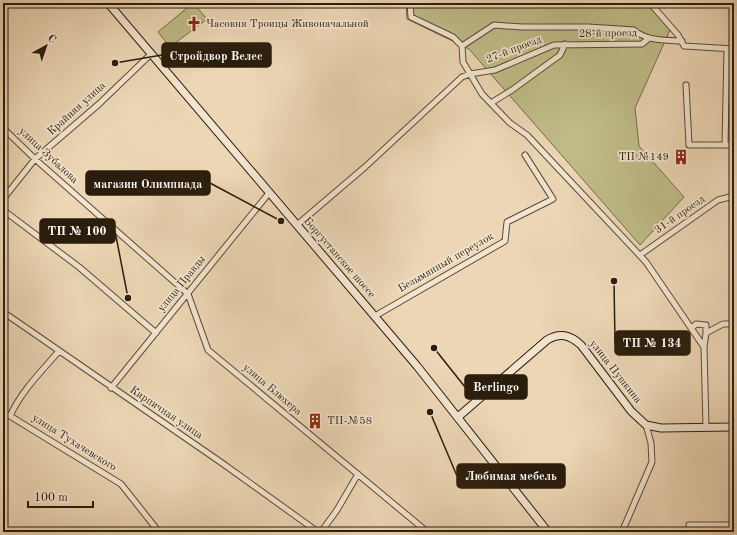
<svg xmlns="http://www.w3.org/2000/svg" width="737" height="535" viewBox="0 0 737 535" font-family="'Old Standard TT',serif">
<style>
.green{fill:#bfbc88;stroke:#756c4a}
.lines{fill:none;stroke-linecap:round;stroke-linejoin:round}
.street-casing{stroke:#5b4b36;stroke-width:7}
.secondary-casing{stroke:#2b1d0c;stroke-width:9}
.street{stroke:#f3e4cf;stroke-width:5}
.secondary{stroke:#f3e4cf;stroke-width:7}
.labels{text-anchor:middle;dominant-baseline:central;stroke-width:3.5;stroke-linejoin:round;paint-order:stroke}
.poi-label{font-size:11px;fill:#2b1d0c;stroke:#f3e4cf;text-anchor:start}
.street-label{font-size:11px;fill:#2b1d0c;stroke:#f3e4cf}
.leader{fill:none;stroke:#2b1d0c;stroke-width:1.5}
.callout-dot{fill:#2b1d0c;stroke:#f3e4cf;stroke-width:1.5}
.callout{fill:#2b1d0c;stroke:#2b1d0c;stroke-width:1.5}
.callout-label{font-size:12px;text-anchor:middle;font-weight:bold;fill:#fff}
</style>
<rect width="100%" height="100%" fill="#ecd6b5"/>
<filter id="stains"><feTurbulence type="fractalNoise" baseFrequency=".005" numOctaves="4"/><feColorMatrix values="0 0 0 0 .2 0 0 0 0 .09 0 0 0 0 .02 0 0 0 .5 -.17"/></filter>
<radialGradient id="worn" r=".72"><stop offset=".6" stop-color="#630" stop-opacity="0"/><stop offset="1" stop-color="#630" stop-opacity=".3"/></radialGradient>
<path class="green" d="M193,3L207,19L170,47L158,32Z
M406,3H647L670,30L635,108L639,146L684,197L640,245L469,49L407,19Z"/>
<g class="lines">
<defs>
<path id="street" d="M410,3L411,17L453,37L462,46L463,62L482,94L510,123L527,135L646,262L704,347
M650,3L678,35L684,46L734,49
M462,46L494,25L522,27H588L634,30C646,41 666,40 682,41
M686,85L689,145H734
M491,103L512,90L560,55L565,44
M3,128L35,159L188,294L208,350L425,530
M725,145L727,49
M3,199L35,159L99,104L151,54
M3,210L79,267L156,333
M297,225L365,167L462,77L470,74L495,70L554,45L642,44L649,38
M640,255L718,200L734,196
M3,312L222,463L318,532
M375,316L505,241L507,222L553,199L525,155
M692,328L696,324L706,325V333
M111,388L269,193
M3,415L10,416L121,484L159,532
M10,416C22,390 41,372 59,351
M706,427L704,347L706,333L723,324H734
M689,525H734
M321,532L337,510L358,474
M622,532L652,462L651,443L646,425"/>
<path id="secondary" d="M108,3L417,366L548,532
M458,417L547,340C560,332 570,335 581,345L631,411L646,425L661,428L734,427"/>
</defs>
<use href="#street" class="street-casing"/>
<use href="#secondary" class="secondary-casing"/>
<use href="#street" class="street"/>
<use href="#secondary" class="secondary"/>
</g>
<defs>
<symbol id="church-bare" viewBox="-9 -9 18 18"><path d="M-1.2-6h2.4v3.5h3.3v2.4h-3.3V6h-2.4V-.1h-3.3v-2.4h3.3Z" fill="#8f2418" stroke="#f3e4cf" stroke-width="2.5" paint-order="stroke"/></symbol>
<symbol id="building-bare" viewBox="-9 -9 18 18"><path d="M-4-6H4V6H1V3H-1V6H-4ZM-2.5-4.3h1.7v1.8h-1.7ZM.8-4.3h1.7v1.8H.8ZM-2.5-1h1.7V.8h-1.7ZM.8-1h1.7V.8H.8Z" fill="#8f2418" stroke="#f3e4cf" stroke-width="2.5" paint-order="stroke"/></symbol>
</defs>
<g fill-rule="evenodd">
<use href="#church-bare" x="183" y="13" width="22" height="22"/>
<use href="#building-bare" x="670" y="146" width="22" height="22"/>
<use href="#building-bare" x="304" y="410" width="22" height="22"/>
</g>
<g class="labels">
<g class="poi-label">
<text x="206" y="24">Часовня Троицы Живоначальной</text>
<text x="669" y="157" text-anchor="end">ТП №149</text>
<text x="327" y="421">ТП-№58</text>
</g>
<g class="street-label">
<text transform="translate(608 34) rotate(-1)">28-й проезд</text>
<text transform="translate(514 50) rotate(-21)">27-й проезд</text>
<text transform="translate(77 109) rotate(-42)">Крайняя улица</text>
<text transform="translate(48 156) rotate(43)">улица Зубалова</text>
<text transform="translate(680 215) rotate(-35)">31-й проезд</text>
<text transform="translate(339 258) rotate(49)">Боргустанское шоссе</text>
<text transform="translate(446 263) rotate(-30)">Безымянный переулок</text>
<text transform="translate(182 284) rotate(-51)">улица Правды</text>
<text transform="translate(615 372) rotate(52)">улица Пушкина</text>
<text transform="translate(272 390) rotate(40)">улица Блюхера</text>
<text transform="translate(166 413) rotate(34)">Кирпичная улица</text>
<text transform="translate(74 443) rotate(32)">улица Тухачевского</text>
</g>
</g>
<path class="leader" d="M115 63L162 55M281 221L210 183M128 298L115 231M614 281L615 343M434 348L465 387M430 412L457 476"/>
<g class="callout-dot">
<circle cx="115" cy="63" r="4"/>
<circle cx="281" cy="221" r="4"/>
<circle cx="128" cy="298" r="4"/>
<circle cx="614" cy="281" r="4"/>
<circle cx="434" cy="348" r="4"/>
<circle cx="430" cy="412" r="4"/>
</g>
<g class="callout">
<rect x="162" y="43" width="109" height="24" rx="4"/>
<rect x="86" y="171" width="124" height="24" rx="4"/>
<rect x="40" y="219" width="75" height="24" rx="4"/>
<rect x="615" y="331" width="75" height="24" rx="4"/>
<rect x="465" y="375" width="62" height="24" rx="4"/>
<rect x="457" y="464" width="108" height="24" rx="4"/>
</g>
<g class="callout-label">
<text x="216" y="60">Стройдвор Велес</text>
<text x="148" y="188">магазин Олимпиада</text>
<text x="77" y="235">ТП № 100</text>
<text x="652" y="347">ТП № 134</text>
<text x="496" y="391">Berlingo</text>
<text x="511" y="480">Любимая мебель</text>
</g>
<rect width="737" height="535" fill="none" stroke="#ecd6b5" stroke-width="16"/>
<rect x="4" y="4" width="729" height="527" fill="none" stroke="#2b1d0c" stroke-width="2"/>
<rect x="8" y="8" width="721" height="519" fill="none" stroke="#2b1d0c"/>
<g transform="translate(46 46) rotate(40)" stroke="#f3e4cf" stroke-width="3" paint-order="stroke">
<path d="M0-3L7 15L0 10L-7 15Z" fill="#2b1d0c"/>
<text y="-6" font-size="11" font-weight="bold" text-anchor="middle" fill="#2b1d0c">С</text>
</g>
<path d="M28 501v6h65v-6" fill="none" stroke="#2b1d0c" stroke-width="2"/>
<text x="34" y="501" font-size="12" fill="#2b1d0c" stroke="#f3e4cf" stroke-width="3" paint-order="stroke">100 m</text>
<rect width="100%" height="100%" filter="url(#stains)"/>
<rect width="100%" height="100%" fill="url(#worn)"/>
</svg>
